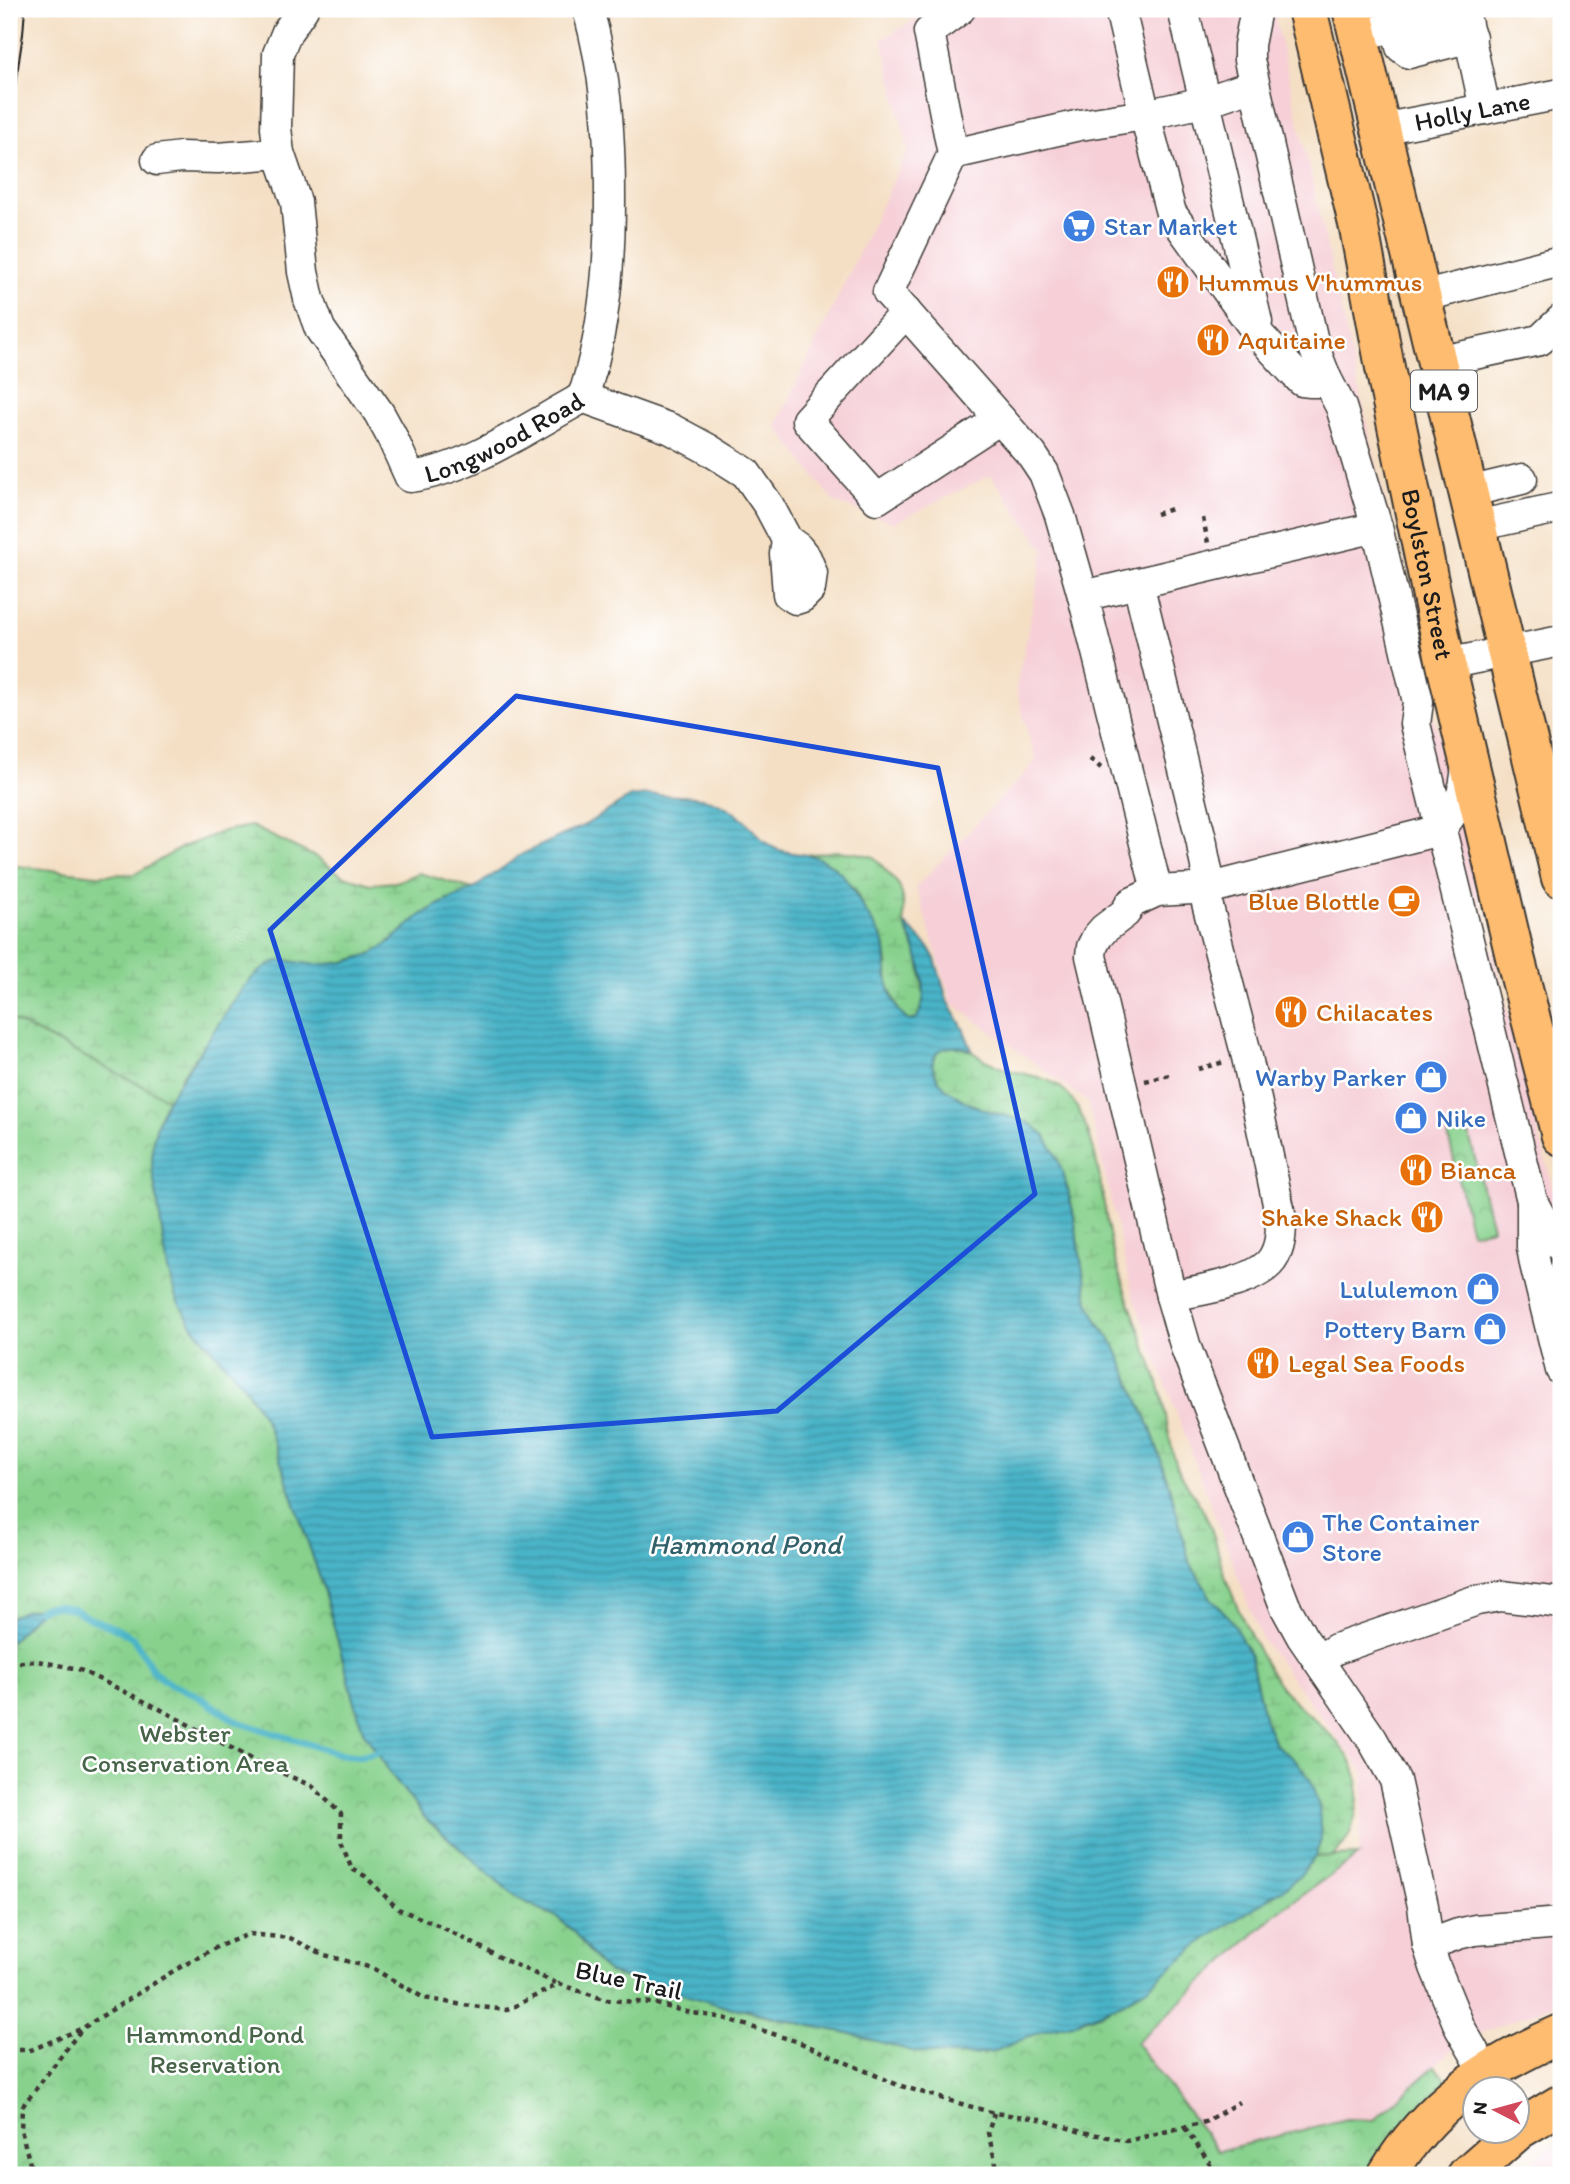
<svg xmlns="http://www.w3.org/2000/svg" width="1570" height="2184" viewBox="0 0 1570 2184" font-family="Itim,sans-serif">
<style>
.built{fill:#f6cfd7}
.wetland{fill:url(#wetland-marsh);stroke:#527654;stroke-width:2}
.park{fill:url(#park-crowns);stroke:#527654;stroke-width:2}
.water{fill:url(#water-rules);stroke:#336872;stroke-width:2}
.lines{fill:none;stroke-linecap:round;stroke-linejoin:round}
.stream{stroke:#4ab4c8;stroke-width:7}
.minor-casing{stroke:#3c3935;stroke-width:33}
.major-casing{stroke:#3c3935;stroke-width:42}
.highway-casing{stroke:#3c3935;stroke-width:42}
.path{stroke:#3c3935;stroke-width:4.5;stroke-dasharray:5 5;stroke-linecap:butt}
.minor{stroke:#fff;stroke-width:30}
.major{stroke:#febc70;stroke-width:38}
.highway{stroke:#febc70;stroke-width:38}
.tram{stroke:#1c1c1c;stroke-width:2}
.marked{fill:none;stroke:#1d4ed8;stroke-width:5;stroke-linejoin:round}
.labels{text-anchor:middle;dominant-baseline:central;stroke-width:5;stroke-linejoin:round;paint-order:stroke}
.shield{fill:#fff;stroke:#606060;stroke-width:2}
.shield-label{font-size:24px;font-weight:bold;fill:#1c1c1c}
.street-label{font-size:26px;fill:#1c1c1c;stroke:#fff}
.shop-label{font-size:26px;fill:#366cbe;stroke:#fff;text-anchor:start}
.food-label{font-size:26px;fill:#c56008;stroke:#fff;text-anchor:start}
.park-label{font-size:26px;fill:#476449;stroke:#fff}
.water-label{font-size:28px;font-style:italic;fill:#316069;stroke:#fff}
</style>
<defs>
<pattern id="wetland-marsh" width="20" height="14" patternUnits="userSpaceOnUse" patternTransform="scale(1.75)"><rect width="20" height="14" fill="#87d18d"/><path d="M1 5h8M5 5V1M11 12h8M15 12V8" fill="none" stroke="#74b379"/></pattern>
<pattern id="park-crowns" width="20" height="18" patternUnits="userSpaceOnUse" patternTransform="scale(1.75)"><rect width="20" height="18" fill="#87d18d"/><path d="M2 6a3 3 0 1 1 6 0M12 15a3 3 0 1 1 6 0" fill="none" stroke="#74b379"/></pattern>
<pattern id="water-rules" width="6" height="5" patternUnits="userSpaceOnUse" patternTransform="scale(1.75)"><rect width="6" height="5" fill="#4ab4c8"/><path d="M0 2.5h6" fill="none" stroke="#3d92a2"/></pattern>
</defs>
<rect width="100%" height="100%" fill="#fff"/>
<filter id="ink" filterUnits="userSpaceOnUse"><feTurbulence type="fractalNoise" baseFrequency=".0143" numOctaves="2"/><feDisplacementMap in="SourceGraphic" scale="14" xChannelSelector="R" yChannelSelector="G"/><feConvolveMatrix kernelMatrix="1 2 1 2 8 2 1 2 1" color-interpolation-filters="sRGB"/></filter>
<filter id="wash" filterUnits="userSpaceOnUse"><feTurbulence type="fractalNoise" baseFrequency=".00686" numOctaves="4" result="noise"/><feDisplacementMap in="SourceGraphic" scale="28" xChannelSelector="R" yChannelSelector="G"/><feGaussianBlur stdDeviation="1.57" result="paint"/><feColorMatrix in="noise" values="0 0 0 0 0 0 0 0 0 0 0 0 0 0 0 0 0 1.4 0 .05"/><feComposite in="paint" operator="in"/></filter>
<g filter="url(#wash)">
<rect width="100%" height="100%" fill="#f4dfc4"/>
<path class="built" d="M933,9H1273L1430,701L1561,1222V2002L1463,2040L1374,2120L1347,2119L1218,2151L1136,2042L1278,1912L1359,1855L1364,1773L1261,1638L1133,1297L1088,1102L952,1003L916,887L1036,761L1016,689L1044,550L991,475L894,523L834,502L776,426L908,150L882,39Z
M1546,2146H1561V2175H1526Z"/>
<path class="wetland" d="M251,826L318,858L342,875L370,884L396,882L419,873L473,889L438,905L421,915L386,946L371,954L345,962L328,964H309L289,961L254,976L230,1006L213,1034L180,1078L573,1931L9,1618V865L97,875L135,874L181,848L224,831Z
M836,851L856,853L874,857L899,885L903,898L904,923L919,958L924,997L921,1011L916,1019L909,1021L901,1016L888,985L886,951L883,939L863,908L855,889L806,855Z
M958,1046C974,1051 985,1061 1000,1067C1026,1077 1053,1074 1071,1098C1103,1144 1100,1204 1114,1256C1127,1303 1148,1348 1162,1396C1168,1419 1168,1445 1178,1468C1185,1484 1197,1498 1205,1514C1216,1535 1219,1561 1228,1584C1240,1615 1261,1661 1281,1687C1304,1716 1356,1745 1358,1785C1359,1806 1354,1834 1339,1850C1330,1860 1316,1866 1303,1872L1295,1760L1276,1745L1265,1721L1250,1655L1230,1618L1212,1600L1189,1561L1174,1502L1151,1429L1115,1346L1099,1324L1088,1302L1073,1211L1063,1173L1028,1122L988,1111L966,1102L946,1089L936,1076L932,1064L937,1052L946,1047Z"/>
<path class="park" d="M9,1018L168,1099L159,1118L153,1141L152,1167L168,1270L194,1328L243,1384L264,1418L273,1439L321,1581L363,1731L391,1774L425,1818L517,1898L557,1917L573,1931L599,1964L610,1973C669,1992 729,2007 789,2021C808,2026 828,2028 847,2033C889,2043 928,2058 972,2055C998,2054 1018,2039 1041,2031C1050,2028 1059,2027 1067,2025C1084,2020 1102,2013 1117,2006C1149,1990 1173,1964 1201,1942C1240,1911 1284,1898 1315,1857L1359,1855L1278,1912L1136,2043L1218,2151L1347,2119L1374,2120L1435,2066L1447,2080L1382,2149L1367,2175H9Z
M1466,1122L1492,1228L1471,1233L1446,1127Z"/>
<path class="water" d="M648,795C689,797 714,791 747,823C756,832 762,842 774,848C787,854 803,853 816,857C843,867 852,888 865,911C870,920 877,928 882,938C887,948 885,959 886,969C887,987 894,1011 909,1021L916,1019C934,992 917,950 904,923L928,946L935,959L947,999L963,1028L972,1050C958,1046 950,1045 937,1052L932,1064L936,1076L946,1089L966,1102L988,1111L1028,1122L1044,1134L1054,1151L1063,1173L1073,1211L1088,1302L1099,1324L1115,1346L1151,1429L1174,1502L1189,1561L1212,1600L1230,1618L1250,1655L1265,1721L1276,1745L1295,1760L1310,1779L1319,1807L1321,1840L1315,1857L1303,1872L1288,1886L1203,1941L1147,1988L1116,2006L1069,2025L1042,2031L993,2052L973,2055H944L912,2051L844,2032L820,2028L751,2011L723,2006L610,1973L599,1964L573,1931L557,1917L517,1898L425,1818L391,1774L363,1731L321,1581L273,1439L264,1418L243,1384L194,1328L176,1298L168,1270L152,1167L153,1141L159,1118L168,1099L242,989L254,976L270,964L279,961H289L309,964H328L345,962L371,954L386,945L421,915L438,905L473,889L522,854L585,825L630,797Z
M44,1607C31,1618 22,1632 9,1642V1618L24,1611Z"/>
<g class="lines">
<path class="stream" d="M39,1610L44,1607L58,1606L74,1609L89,1618L120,1630L134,1639L154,1672L171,1685L193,1693L238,1722L340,1754L358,1756L376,1753"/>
</g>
</g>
<g filter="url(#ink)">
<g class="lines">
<defs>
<g id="minor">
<path id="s1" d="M303,9L287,32L278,54L276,128L279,153L296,202L303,272L309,299L320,329L379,413L391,435L410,477C466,470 526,429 575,402L582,397L586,388C605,326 610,263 610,199C610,131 606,74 588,9"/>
<path d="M960,9L929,32L953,154L888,292L1032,455L1044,473L1060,515L1083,596L1157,891"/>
<path d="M1120,9L1145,115L1171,213L1260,336L1295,374L1302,381L1311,382H1319L1326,378"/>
<path d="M1183,9L1257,322"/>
<path d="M1256,9L1249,45V60L1315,350L1326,378L1341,407L1377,527L1418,702L1415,724L1532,1201L1549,1233L1561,1247"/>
<path d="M1396,26L1401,47L1409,53L1471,37"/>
<path d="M1358,35L1464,11L1485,109"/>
<path id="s2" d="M1381,129L1561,94"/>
<path d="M953,154L1080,125L1145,115L1204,102L1254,85"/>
<path d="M157,160L181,157L218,158L279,153"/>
<path d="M1421,297L1561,261"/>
<path d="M906,312L807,420L877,499L1000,419"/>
<path d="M1437,362L1540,340L1561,320"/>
<path d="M582,397L671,429L708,449L746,473L769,506L787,540L798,548L806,558L812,573L810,589L802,597L796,599L788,594L785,554L787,540"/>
<path d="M1468,492L1522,479"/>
<path d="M1476,526L1558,508L1561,510"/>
<path d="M1138,583L1202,843C1204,866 1213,881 1207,903L1247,1057L1281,1218C1281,1232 1281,1247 1272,1260C1255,1283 1198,1290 1171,1296"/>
<path d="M1083,596L1377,527"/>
<path d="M1446,664L1561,641"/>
<path d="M1467,764C1465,796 1459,805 1440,830L1211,888L1157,891L1131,903L1125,913L1104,929L1097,937L1092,947L1091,956L1171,1296L1186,1348L1285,1606L1302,1637L1372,1739L1395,1780L1423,1906L1428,1945L1435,1967L1460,2028L1496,2090"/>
<path d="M1532,1205V1247L1535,1264L1561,1370"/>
<path d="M1318,1660L1336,1649L1477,1600L1501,1596L1561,1603"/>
<path d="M1428,1945L1458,1934L1475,1930L1561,1923"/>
</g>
<path id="major" d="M1518,2130L1561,2104
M1387,2175C1429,2105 1487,2066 1561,2034
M1467,2175L1516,2132"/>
<g id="highway">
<path id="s3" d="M1307,9L1359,228L1386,373L1446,664L1516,961L1561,1136"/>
<path d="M1352,9L1561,878"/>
</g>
</defs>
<use href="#minor" class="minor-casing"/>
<use href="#major" class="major-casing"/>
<use href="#highway" class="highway-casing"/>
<path class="path" d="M1156,514L1174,508
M1203,518L1208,543
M1090,759L1101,768
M1198,1069L1224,1062
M1145,1081L1174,1074
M9,1663L38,1661L78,1669L158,1708L259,1763L312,1786L341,1814V1841L352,1869L365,1876L398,1909L440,1926L507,1961L558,1984
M9,2050H31L83,2028L175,1970L217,1947L249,1934L290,1938L325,1955L372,1968L424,1998L463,2005L507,2010L559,1984L606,2000L653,2003L687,2012L724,2018L801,2043L898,2085L944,2099L994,2113L1040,2119L1078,2131L1127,2141L1205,2122L1239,2102
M994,2113L988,2133L999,2175
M1185,2128L1218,2175
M33,2175L21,2130L22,2107L81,2030"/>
<use href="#minor" class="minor"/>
<use href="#major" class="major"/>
<use href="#highway" class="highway"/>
<path class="tram" d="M9,29L10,9
M9,127L23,34L25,9"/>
</g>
</g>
<path class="marked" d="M516,696L938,768L1035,1194L777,1411L432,1437L270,930Z"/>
<defs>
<symbol id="supermarket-disc" viewBox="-11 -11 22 22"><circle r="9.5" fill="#3f7fe0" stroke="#fff"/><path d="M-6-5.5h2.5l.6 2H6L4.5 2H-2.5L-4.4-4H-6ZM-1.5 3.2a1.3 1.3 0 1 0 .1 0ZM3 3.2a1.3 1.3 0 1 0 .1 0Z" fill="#fff"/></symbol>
<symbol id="restaurant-disc" viewBox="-11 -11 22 22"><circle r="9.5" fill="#e8710a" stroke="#fff"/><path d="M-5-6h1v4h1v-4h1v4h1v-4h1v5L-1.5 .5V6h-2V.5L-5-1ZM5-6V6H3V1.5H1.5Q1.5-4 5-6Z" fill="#fff"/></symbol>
<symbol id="cafe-disc" viewBox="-11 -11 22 22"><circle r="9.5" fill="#e8710a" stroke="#fff"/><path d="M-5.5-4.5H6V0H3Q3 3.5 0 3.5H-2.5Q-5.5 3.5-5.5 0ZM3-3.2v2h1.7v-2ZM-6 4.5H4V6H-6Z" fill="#fff"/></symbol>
<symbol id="shop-disc" viewBox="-11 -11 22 22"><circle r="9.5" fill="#3f7fe0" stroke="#fff"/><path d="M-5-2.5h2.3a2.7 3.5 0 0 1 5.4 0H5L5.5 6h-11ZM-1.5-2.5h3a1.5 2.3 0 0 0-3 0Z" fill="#fff"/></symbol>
</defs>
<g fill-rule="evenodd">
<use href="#supermarket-disc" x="1060" y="207" width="38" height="38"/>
<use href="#restaurant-disc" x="1154" y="263" width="38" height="38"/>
<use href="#restaurant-disc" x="1194" y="321" width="38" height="38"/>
<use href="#cafe-disc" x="1385" y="882" width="38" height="38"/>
<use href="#restaurant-disc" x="1272" y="993" width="38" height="38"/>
<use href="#shop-disc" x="1412" y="1058" width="38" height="38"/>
<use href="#shop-disc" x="1392" y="1099" width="38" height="38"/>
<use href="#restaurant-disc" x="1397" y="1151" width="38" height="38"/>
<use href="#restaurant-disc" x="1408" y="1198" width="38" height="38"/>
<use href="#shop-disc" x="1464" y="1270" width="38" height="38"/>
<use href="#shop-disc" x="1471" y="1310" width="38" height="38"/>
<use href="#restaurant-disc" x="1244" y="1344" width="38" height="38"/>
<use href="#shop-disc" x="1279" y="1518" width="38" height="38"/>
</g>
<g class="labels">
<rect class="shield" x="1411" y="370.5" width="66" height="41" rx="5"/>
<g class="shield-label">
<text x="1444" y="391">MA 9</text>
</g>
<g class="street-label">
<text stroke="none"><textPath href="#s2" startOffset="93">Holly Lane</textPath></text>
<text stroke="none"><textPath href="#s1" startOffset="609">Longwood Road</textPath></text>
<text stroke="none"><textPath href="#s3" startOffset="578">Boylston Street</textPath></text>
<text transform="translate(629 1980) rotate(12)">Blue Trail</text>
</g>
<g class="shop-label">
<text x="1104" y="226">Star Market</text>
<text x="1406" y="1077" text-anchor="end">Warby Parker</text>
<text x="1436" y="1118">Nike</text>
<text x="1458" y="1289" text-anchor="end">Lululemon</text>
<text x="1466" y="1329" text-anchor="end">Pottery Barn</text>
<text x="1322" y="1522">The Container<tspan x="1322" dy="30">Store</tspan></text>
</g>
<g class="food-label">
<text x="1198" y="282">Hummus V'hummus</text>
<text x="1238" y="340">Aquitaine</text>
<text x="1380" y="901" text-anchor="end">Blue Blottle</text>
<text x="1316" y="1012">Chilacates</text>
<text x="1440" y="1170">Bianca</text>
<text x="1402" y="1217" text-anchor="end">Shake Shack</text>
<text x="1288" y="1363">Legal Sea Foods</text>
</g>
<g class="park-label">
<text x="185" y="1733">Webster<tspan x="185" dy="30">Conservation Area</tspan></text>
<text x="215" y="2034">Hammond Pond<tspan x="215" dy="30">Reservation</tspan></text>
</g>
<g class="water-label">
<text x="745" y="1544">Hammond Pond</text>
</g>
</g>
<rect width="1570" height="2184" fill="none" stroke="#fff" stroke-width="35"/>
<g transform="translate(1496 2110) rotate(276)"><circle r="33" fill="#ffffff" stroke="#a4a4a4" stroke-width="2"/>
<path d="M0-5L12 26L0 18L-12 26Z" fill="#d1495b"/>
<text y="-10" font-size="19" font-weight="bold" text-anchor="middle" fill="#1c1c1c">N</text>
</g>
</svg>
